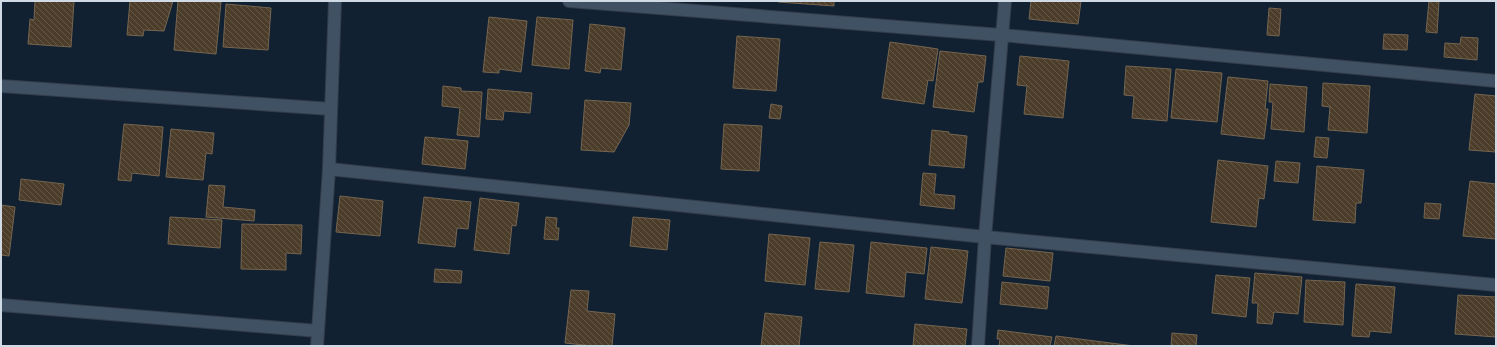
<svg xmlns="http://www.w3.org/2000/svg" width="1497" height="347" viewBox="0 0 1497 347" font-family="Cabin,sans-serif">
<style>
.building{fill:url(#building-back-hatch);stroke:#74654f}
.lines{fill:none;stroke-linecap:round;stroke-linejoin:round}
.minor-casing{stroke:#333c4a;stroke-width:14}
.minor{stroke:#405164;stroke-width:12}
</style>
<defs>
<pattern id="building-back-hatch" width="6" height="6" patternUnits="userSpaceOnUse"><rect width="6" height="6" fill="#4b3d29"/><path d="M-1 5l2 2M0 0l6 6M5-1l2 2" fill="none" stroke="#645848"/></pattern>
</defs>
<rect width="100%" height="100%" fill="#122132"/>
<path class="building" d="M35,1H74L71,47L28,44L30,19L34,20Z
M130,1H173L164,31L144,30L143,36L127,35Z
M178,1L221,2L216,54L174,50Z
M778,1H834V6L778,2Z
M1031,1H1081L1078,24L1029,19Z
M1429,1H1439L1437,33L1426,32Z
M226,4L271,8L268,50L223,47Z
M1269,8L1281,9L1279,36L1267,35Z
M489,17L527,21L521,72L499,69V73L483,72Z
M537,17L573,20L569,69L532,65Z
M590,24L625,28L621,70L601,68L600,73L585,71Z
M1384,34L1408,35L1407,50L1383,49Z
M737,36L780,39L776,91L733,88Z
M1461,37L1478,38L1477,60L1444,57L1445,43L1460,44Z
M890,42L938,49L933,81L928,80L924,104L882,98Z
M940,51L986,56L983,82H978L974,112L933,107Z
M1020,56L1069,61L1063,118L1024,114L1027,86L1017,85Z
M1126,66L1171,69L1167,121L1132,118L1134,96L1124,95Z
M1176,69L1222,73L1217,122L1171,118Z
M1228,77L1268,81L1265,109H1268L1264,139L1221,134Z
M1323,83L1370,86L1367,133L1328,130L1330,107L1322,106Z
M1270,84L1307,87L1304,132L1271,129L1273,102H1269Z
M443,86L461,88V91L482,92L479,137L457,135L460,108L442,106Z
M488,89L532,93L530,113L504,111L503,120L486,119Z
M1475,94L1496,96V152L1469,150Z
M585,100L631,103L629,125L614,152L581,150Z
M771,104L782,106L780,119L769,118Z
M124,124L163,127L159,176L132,173L131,181L118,180Z
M724,124L762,126L759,171L721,169Z
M171,129L214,133L212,154L206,153L203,180L166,177Z
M932,130L949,132V134L967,136L964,168L929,165Z
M425,137L468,141L465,169L422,164Z
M1316,137L1329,138L1327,158L1314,157Z
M1218,160L1268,166L1264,199L1259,198L1256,227L1211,222Z
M1276,161L1300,163L1298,183L1274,181Z
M1317,166L1364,170L1361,203H1356L1355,223L1313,220Z
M923,173L936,174L934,194L955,196L954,209L920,205Z
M21,179L64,184L61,205L19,200Z
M1470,181L1496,184V239L1463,236Z
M209,185L225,186L223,207L255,210L254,221L206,217Z
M340,196L383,201L380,236L336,232Z
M424,197L471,202L468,229L457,228L455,247L418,243Z
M480,198L519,203L516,226L512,225L509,254L474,250Z
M1425,203L1441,204L1439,219L1424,218Z
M1,205L15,207L9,256L1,255Z
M170,217L222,220L220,248L168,244Z
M546,217L557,218L556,228H559L558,240L544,239Z
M633,217L670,220L667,250L630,246Z
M242,224L302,225L301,254L286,253V270L241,269Z
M769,234L810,238L805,285L765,281Z
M820,242L854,245L849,292L815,289Z
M871,242L927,248L924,274L906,272L904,297L866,293Z
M931,247L968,251L962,303L925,299Z
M1006,248L1053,253L1050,281L1003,276Z
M435,269L462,271L461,283L434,282Z
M1255,273L1302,277L1298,314L1274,312L1272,324L1257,323L1258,303H1252Z
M1216,275L1250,278L1246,317L1212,313Z
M1306,280L1345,282L1343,325L1304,322Z
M1002,282L1049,287L1047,309L1000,304Z
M1356,284L1395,287L1391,333L1370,331L1369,337L1352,336Z
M571,290L589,291L587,311L615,314L612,346H593L565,343Z
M1458,295L1496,297V337L1455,334Z
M765,313L802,317L799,346H761Z
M915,324L967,329L965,346H913Z
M998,330L1052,337L1050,346H999L1000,339H997Z
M1172,333L1197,335L1196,346H1171Z
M1056,336L1134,346H1054Z"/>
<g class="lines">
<defs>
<path id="minor" d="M569,1L1001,35L1496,81
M1,86L331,109
M329,169L985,237L1496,285
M1,305L318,331
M317,346L329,169L335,1
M978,346L985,237L1005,1"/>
</defs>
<use href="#minor" class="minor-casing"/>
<use href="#minor" class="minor"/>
</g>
<rect width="1497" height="347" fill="none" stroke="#d0dae5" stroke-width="4"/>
</svg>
